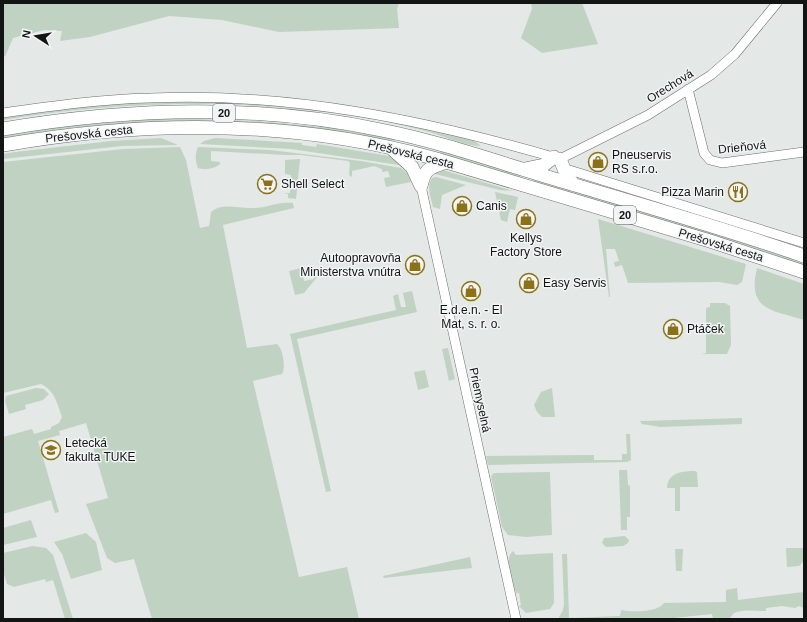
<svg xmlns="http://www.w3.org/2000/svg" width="807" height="622" viewBox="0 0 807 622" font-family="Arial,sans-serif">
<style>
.green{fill:#c0d2c1}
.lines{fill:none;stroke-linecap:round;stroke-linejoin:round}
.minor-casing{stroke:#6b6f6f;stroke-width:10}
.highway-casing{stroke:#6b6f6f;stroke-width:14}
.minor{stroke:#fff;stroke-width:9}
.highway{stroke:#fff;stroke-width:13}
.labels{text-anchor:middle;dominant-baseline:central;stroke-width:3;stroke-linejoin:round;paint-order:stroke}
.shield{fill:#f1f5f5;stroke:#565858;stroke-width:1}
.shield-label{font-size:11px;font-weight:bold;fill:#131514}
.street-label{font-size:12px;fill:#131514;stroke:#f1f5f5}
.poi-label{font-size:12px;fill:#131514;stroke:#f1f5f5;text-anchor:start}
</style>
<rect width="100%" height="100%" fill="#e4e8e7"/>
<path class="green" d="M3,3H399L397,9L399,28L279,32L222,20L169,16L90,37L60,41L62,31L44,30L13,38L5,57L3,53Z
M531,3H582L598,44L542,53L521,38L532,9Z
M216,101L336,110L472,139L481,146C464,146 445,136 429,132C403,125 378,119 352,116C236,98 119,101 3,120V117L116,103Z
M157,119C237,118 316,123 395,139V141L323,130L184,122L87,127L3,139V135C54,127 105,122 157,119Z
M161,138L178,145L122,146L3,159V154L15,152L111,141Z
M215,138L302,143V145L316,147L317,144L389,156L396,158L406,166L291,149L200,144L204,141Z
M180,147L186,160L200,228L209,226L211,212C223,202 239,209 253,208C267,208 279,201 293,203L294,208L223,225L247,348L277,344C283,349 286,367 282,374L253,381L299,577L347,567L359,619H152L134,559L115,563L107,558L86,504L108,498L86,423L59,431L60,435L38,441L59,512L55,513L51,500L3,514V437L32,429L34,434L51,429V427L59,423L62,417C57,403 55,391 41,384L3,393V162L123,149Z
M198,147L270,150L361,161L401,168L407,173L411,182L386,187L384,178L390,177L388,171L382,172V169L374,166L352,171V177L349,175L350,163L348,161L301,155H286L211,151V161L220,162V164C215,169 204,170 198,168C195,160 195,154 198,147Z
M440,151L521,175L520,178L440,154Z
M300,159L296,199L288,198V194L284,193H290L291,175L285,174V160Z
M441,170H443L513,191L500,190L431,173Z
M436,177L466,185L442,195L440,209L433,207C431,198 426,186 432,178Z
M534,178L774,252L804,262V266L533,182Z
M495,192L518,197L515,210L510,209L507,222L501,220Z
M598,219L746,264L742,282L737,285L719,282L628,283L622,265L615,267L614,262L619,261L615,249H606L610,297H609Z
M301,268L304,281L314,279L313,274L317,273L318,276L304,293L295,295L289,271Z
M757,268L804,284V320C771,310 747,310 757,268Z
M412,291L417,312L297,339L331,491L326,492L290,334L396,310L393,296L398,294L401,307H406L403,293Z
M710,303H725L730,306L731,345L727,354H701L706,353V308L710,307Z
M448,348L455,379L449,381L442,349Z
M425,370L429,387L418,390L414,372Z
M36,388L44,389L49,394L43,400L25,405L26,409L9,414L5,401L6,396Z
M552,388L555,417H542L537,412L534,405L541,392Z
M742,418V424L660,427L642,424L640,421Z
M626,434H630L631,460L627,462L488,465L486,456L594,455V460H622V454H627Z
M619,470H627L628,485L630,486V517H627V530H621Z
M695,471L697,472L698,487H680V511H675V488H667C668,472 683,471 695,471Z
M550,472L552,535L526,537L508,535L502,527L491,476L494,473Z
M31,520L37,537L3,545V528Z
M86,533L96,542L102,570L71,579L62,554L54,542Z
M625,536L629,540L628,543L623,546L606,547L602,543L604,538Z
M33,546L46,548L53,555L73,619H65L53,580L46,582L45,579L14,587L7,584L3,571V553Z
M786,548H804V561L799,566L787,567Z
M675,549H683L682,571H676Z
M513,551L516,555L553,553L554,603L550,609L526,613L519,606L521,605L519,593H516C513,582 503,559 513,551Z
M562,554H567L569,618L620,616L621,610C632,612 657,613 664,603L726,602V590L737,588L738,600L804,592V608L799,606L795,608L782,606L766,608V611C756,611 744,609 734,613L730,618L713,619L712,614L664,619H558L563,610L564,604Z
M470,557L472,568L384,578L383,576Z"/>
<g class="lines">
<defs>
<path id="minor" d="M688,89L704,153L710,160L722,163L804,152
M3,113C52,106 101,99 150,98C290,92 426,120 560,159L648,115L711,75L735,54L777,3
M563,168L804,243
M421,186L516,619"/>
<path id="highway" d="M3,129C127,108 257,104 381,130C447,143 511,167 575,185C652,208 729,230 804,256
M3,145C145,120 293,120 433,158L710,241L804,272
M391,148L412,167L421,186
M560,159L566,174L574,185
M525,169L544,165L554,157
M421,186C425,168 429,168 446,162"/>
</defs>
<use href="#minor" class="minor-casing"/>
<use href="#highway" class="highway-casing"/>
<use href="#minor" class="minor"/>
<use href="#highway" class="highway"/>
</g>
<defs>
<symbol id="shop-ring" viewBox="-11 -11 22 22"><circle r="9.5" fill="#f1f5f5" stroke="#8c7216" stroke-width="1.5"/><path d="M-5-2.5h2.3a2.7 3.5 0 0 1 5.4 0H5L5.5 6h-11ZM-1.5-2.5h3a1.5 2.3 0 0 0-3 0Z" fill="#8c7216"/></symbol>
<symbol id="supermarket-ring" viewBox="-11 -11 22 22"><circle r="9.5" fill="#f1f5f5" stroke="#8c7216" stroke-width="1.5"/><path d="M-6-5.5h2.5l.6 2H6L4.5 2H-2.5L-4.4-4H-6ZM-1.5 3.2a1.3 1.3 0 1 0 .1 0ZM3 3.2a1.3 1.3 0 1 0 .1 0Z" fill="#8c7216"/></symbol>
<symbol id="restaurant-ring" viewBox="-11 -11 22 22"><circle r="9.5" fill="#f1f5f5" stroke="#8c7216" stroke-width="1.5"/><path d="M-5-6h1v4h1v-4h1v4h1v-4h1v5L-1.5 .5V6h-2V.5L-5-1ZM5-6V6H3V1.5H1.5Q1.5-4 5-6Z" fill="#8c7216"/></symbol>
<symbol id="university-ring" viewBox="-11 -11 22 22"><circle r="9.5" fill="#f1f5f5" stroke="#8c7216" stroke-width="1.5"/><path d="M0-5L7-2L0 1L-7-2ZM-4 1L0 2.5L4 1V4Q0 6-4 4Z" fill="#8c7216"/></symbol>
</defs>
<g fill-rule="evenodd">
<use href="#shop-ring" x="587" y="151" width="22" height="22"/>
<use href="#supermarket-ring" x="256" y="173" width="22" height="22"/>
<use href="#restaurant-ring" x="727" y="181" width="22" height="22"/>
<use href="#shop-ring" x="451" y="195" width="22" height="22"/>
<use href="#shop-ring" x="515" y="208" width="22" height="22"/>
<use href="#shop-ring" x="404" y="254" width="22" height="22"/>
<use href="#shop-ring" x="518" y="272" width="22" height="22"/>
<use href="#shop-ring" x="460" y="280" width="22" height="22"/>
<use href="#shop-ring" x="662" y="318" width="22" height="22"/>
<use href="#university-ring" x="40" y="439" width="22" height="22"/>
</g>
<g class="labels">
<g class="shield">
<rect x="213" y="104" width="22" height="18" rx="3"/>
<rect x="614" y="206" width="22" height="18" rx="3"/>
</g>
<g class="shield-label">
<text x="224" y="113">20</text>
<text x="625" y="215">20</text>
</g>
<g class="street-label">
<text transform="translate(670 86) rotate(-32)">Orechová</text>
<text transform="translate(89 134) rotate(-6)">Prešovská cesta</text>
<text transform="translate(742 147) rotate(-6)">Drieňová</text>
<text transform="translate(411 154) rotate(14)">Prešovská cesta</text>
<text transform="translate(721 245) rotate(17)">Prešovská cesta</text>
<text transform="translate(480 400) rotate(78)">Priemyselná</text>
</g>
<g class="poi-label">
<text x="612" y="155">Pneuservis<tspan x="612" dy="14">RS s.r.o.</tspan></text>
<text x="281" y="184">Shell Select</text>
<text x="724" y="192" text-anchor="end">Pizza Marin</text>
<text x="476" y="206">Canis</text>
<text x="526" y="238" text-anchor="middle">Kellys<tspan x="526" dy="14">Factory Store</tspan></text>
<text x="401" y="258" text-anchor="end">Autoopravovňa<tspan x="401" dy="14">Ministerstva vnútra</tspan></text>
<text x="543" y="283">Easy Servis</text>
<text x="471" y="310" text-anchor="middle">E.d.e.n. - El<tspan x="471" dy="14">Mat, s. r. o.</tspan></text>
<text x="687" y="329">Ptáček</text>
<text x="65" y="443">Letecká<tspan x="65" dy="14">fakulta TUKE</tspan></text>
</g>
</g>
<rect width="807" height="622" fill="none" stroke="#131514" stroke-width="8"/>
<g transform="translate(36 36) rotate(282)" stroke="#f1f5f5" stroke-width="3" paint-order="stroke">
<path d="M0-3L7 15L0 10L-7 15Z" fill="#131514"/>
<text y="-6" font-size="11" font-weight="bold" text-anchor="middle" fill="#131514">N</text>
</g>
</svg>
